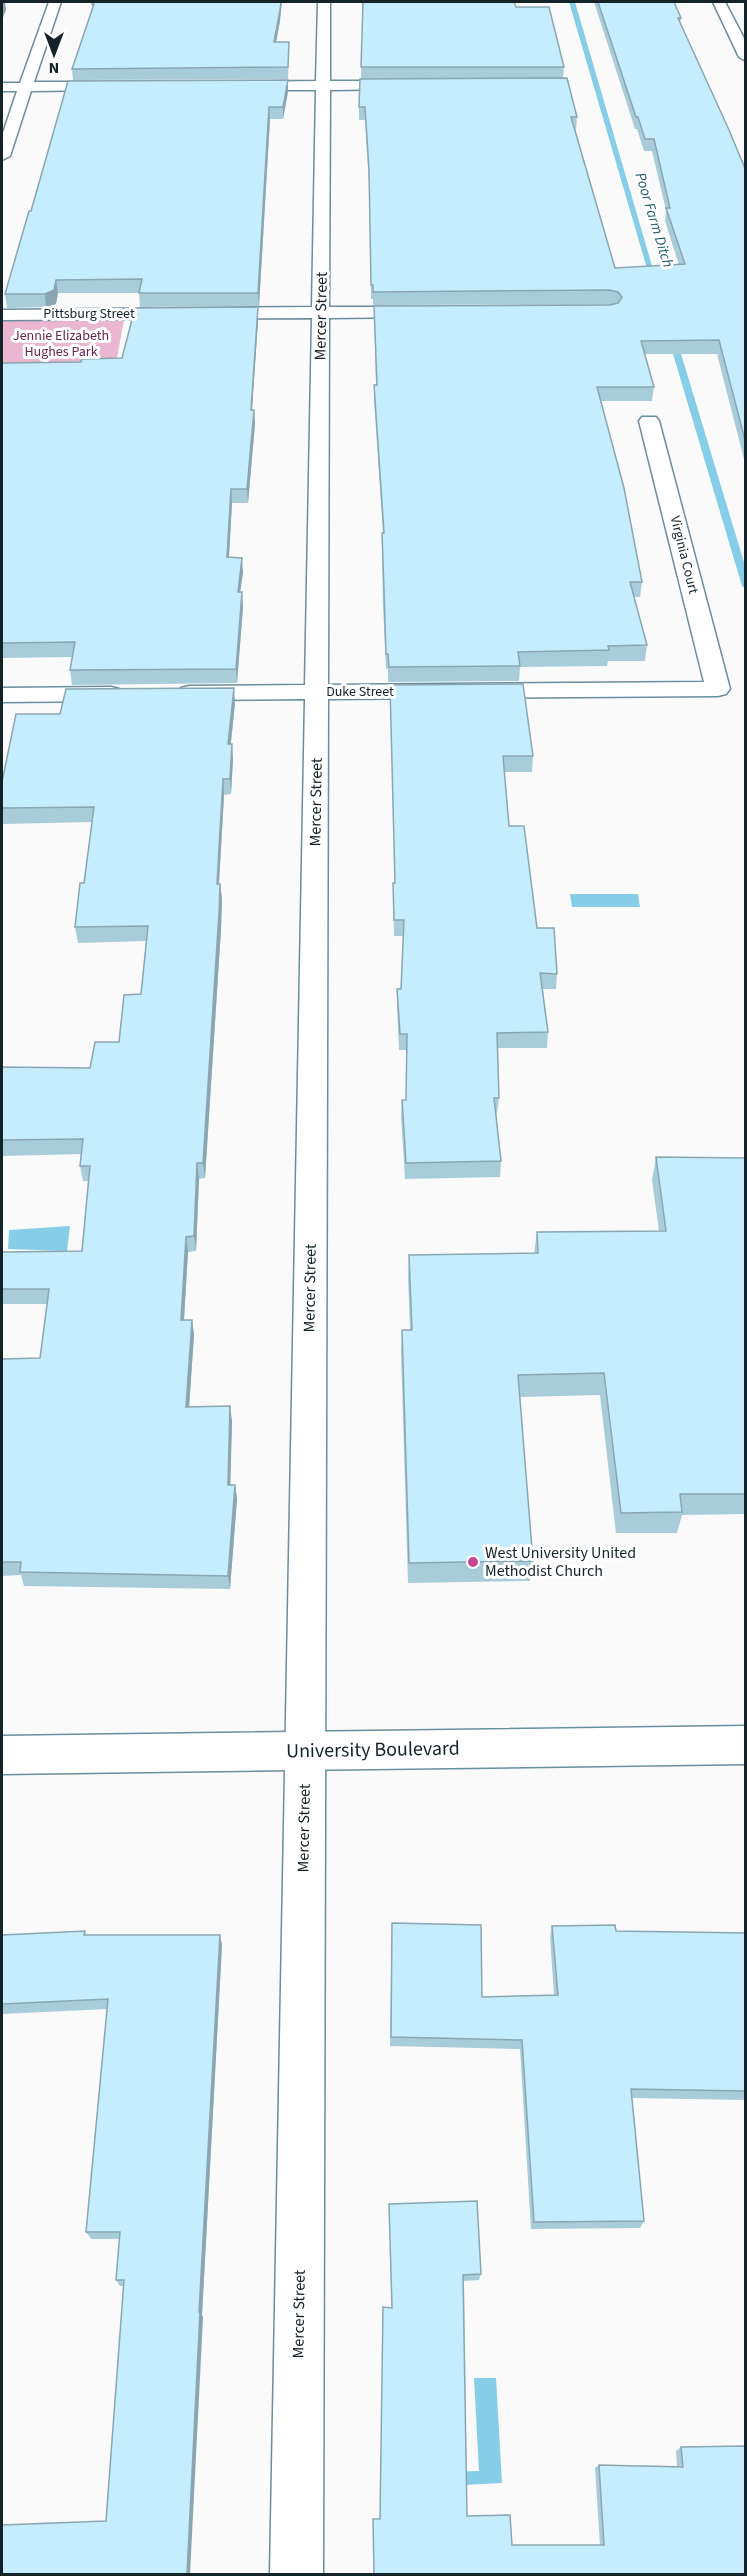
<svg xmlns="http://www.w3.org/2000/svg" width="747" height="2576" viewBox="0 0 747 2576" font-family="'Source Sans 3',sans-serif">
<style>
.green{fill:#ebb6cf}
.water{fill:#86cde8}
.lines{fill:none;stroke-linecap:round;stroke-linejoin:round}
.stream{fill:#86cde8;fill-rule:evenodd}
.minor-casing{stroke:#698e9d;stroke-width:3}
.tertiary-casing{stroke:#698e9d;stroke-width:3}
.minor{fill:#fff;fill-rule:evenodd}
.tertiary{fill:#fff;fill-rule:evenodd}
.wall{fill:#a9ccda}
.shaded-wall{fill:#8aa6b1}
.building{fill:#c5edfd;stroke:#8aa6b1;stroke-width:1.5}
.poi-dot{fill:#c5458e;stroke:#fff;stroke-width:2}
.labels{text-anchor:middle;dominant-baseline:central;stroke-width:6;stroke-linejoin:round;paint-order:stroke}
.far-street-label{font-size:14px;fill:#132328;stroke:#fff}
.far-park-label{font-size:14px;fill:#6b254d;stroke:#fff}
.far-water-label{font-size:15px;font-style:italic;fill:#215a6d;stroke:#fff}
.street-label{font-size:16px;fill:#132328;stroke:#fff}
.poi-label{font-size:16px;fill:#132328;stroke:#fff;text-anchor:start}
.near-street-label{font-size:20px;fill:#132328;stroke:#fff}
</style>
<rect width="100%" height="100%" fill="#fafafa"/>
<path class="green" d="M124,320L115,368L2,369V321Z"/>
<path class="water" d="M570,894H638L640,907H572Z
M70,1226L67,1251L8,1249L9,1230Z
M474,2378H496L502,2483L444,2486L443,2472L479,2471Z"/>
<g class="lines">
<path class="stream" d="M569,2H575L657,283L651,282Z
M672,335L676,337L746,569V589L742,586L668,337Z"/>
<defs>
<path id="minor" d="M49,2H61L34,82H111L118,86L111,90L31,91L10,156L2,160V136L17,91H2V83H20Z
M318,2H330V81H405L412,85L405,89L330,90L329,307H420L426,308L429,312L426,316L420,317L329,318L328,685L704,682L639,421L642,417H656L659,421L730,689L726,694L718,696L328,699L323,2574H270L305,699L189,700L181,698L177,693L181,688L189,686L305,685L312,318L2,320V310L312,307L316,90H243L236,86L243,82L316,81Z
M713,2H725L746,42V61L739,57Z
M111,687L119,689L123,694L119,699L111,701L2,702V688Z"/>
<path id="tertiary" d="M746,1726V1764L2,1774V1736Z"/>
</defs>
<use href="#minor" class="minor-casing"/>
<use href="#tertiary" class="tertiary-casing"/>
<use href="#minor" class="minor"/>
<use href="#tertiary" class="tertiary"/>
</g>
<path class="wall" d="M362,2H514L516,7L564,67L563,78L577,117L576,129H575L615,268L679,265L665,221L666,210L652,151H644L637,129H635L594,2H674L681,18L680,23L746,171V467L717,354H645L654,387L652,401H600L642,582L640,597H634L647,645L645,661H608L607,666L520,667L519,681L388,682V669H386L383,605L382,548V533H383L374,399V385H376L374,306L612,304L373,305V299H371L369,183L365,120H359V107L474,79H361L363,10Z
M92,4L280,21L276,42H289L288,79L73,80L72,69L92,10Z
M288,92L283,119H270L259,306L140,307L139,293H58L56,304L46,307L7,308L5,294L31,211Z
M258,321L252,410H254L255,424L248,503H232L229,557L243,572L240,592H242L243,607L237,683L72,685L70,670L72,657L2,658V363L81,362L122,358Z
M390,685L533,756L532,772H504L509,826L537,928L557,974L556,989H543L548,1032L547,1048H498L499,1098L497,1113H496L501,1161L500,1177L405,1179L401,1116L402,1100H406L407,1050H399L397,1005V989H401L404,936H394L393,883H395Z
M235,703L231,744L233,759L231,794L224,795L219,884H220L222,899L221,929L205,1178L199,1179L196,1251L188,1252L184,1320H192L194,1335L189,1407L232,1421L230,1485H235L237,1499L230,1589L24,1586L21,1575L2,1576V1359L40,1358L47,1304H2V1252L82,1251L88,1181H83L80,1166L81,1154L2,1156V1067L90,1068L119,1042L141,994L146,941L78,943L75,927L84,883L92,822L2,824V782L60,714Z
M656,1157L746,1158V1514L682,1515L677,1533H616L600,1395L520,1397L533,1561L530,1581L408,1583L401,1352L402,1330H410L408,1277L409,1255L534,1253L537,1232L659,1231L652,1180Z
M392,1923L482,1997L554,1995L550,1937L552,1926L616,1931L746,1933V2100L632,2098L644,2221L640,2228L531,2229L520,2049L390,2046Z
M85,1931L86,1935L222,1945L202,2315L203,2318L106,2521L124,2286H120L116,2280L120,2239H91L86,2232L107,2009L2,2014V1935Z
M389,2204L481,2274L479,2280L464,2281L467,2516L512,2545H600L595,2468L599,2465L677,2466L676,2451L681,2447L746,2574H374L380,2519L392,2308Z"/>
<path class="shaded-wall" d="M2,2H5L6,10L2,20Z
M281,2H282L280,21L274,53V42Z
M288,80V92L283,119V107Z
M269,107L270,119L259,306L258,293Z
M56,280L58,293L56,304L46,307L45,294Z
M258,307V321L251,424V410Z
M254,410L255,424L248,503L247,489Z
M231,489L232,503L228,572L227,557Z
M242,558L243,572L238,607V592Z
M242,592L243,607L237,683L236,669Z
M234,688L235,703L229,759L228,744Z
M232,744L233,759L231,794L230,779Z
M223,779L224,795L218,899L217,884Z
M220,884L222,899L221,929L205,1178L203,1163Z
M197,1163L199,1179L196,1251L194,1236Z
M186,1237L188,1252L183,1335L181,1320Z
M192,1320L194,1335L188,1422L186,1407Z
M230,1406L232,1421L230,1499L228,1485Z
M235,1485L237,1499L230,1589L228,1576Z
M220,1935L222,1945L202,2315L203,2318L190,2574H187L199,2312Z"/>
<path class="building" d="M93,2H281L280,10L274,42H289L288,67L72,69L94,4H92Z
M363,2H514L516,7H549L564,67H361Z
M598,2H674L681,18H678L729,130L746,171V444L719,340L641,341L654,387H597L624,488L642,582H630L647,645L608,646L609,650L518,652L520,666L389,667L388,654H386L384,590L382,533H384L374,385H377L374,306L610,305L618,303L622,297L618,292L610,290L373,292V285H371L369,170L365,107H359L360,79L567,78L577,117H571L615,268L685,264L666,208H670L654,139H645L638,117H636Z
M288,80L283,107H269L258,293H139L142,279L56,280L54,290L45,294H5L29,211H31L68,81Z
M258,307L251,410H254L247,489H231L227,557L242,558L238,592H242L236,669L70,670L75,642L2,643V363L81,362L82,359L122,358L135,308Z
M523,684L533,756H503L509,826H524L537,928H554L557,974L540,973L548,1032L497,1033L499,1098H494L501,1161L406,1163L402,1100H406L407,1034H400L397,989H401L404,920H394L393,883H395L390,685Z
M234,688L228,744H232L230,779H223L217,884H220L219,913L203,1163H197L194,1236L186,1237L181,1320H192L186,1407L230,1406L228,1485H235L228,1576L20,1572L21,1562H2V1359L40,1358L49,1289H2V1252L82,1251L90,1166H80L83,1139L2,1140V1067L90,1068L95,1042H119L124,995L141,994L148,926L75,927L80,883H84L94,807L2,808V782L16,714H60L66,689Z
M656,1157L746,1158V1494H680L682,1512L621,1513L604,1373L518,1375L533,1561L409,1563L402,1330H412L409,1255L538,1253L537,1232L666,1231Z
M392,1923L481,1925L482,1997L558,1995L552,1926L615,1925L616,1931L746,1933V2091L631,2089L644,2221L534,2222L522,2040L391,2037Z
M85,1931L84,1935H220L199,2312H200L187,2574H2V2525L106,2521L124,2280H116L120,2232H86L108,1999L2,2004V1935Z
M477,2201L481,2274L463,2275L467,2516L510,2515L512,2545H604L599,2465L683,2467L681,2447L746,2446V2574H374L373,2519H380L383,2307L392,2308L389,2204Z"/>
<circle class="poi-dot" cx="473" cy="1562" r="6"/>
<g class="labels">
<g class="far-street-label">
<text x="89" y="314">Pittsburg Street</text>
<text transform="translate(684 555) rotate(76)">Virginia Court</text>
<text x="360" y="692">Duke Street</text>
</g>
<g class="far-park-label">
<text x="61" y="336">Jennie Elizabeth<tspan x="61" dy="16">Hughes Park</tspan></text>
</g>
<g class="far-water-label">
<text transform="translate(654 220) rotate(73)">Poor Farm Ditch</text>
</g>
<g class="street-label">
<text transform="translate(321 316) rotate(-89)">Mercer Street</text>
<text transform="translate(316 802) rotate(-89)">Mercer Street</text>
<text transform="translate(310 1288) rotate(-89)">Mercer Street</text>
<text transform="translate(304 1828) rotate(-89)">Mercer Street</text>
<text transform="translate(299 2314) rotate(-89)">Mercer Street</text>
</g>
<g class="poi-label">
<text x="485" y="1553">West University United<tspan x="485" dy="18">Methodist Church</tspan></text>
</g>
<g class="near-street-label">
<text transform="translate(373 1750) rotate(-1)">University Boulevard</text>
</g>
</g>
<rect width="747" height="2576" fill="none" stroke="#132328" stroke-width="6"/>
<g transform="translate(54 54) rotate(180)" stroke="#ffffff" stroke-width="4.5" paint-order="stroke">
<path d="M0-4.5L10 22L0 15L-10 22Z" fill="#132328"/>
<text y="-9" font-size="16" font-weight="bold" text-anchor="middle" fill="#132328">N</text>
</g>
</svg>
